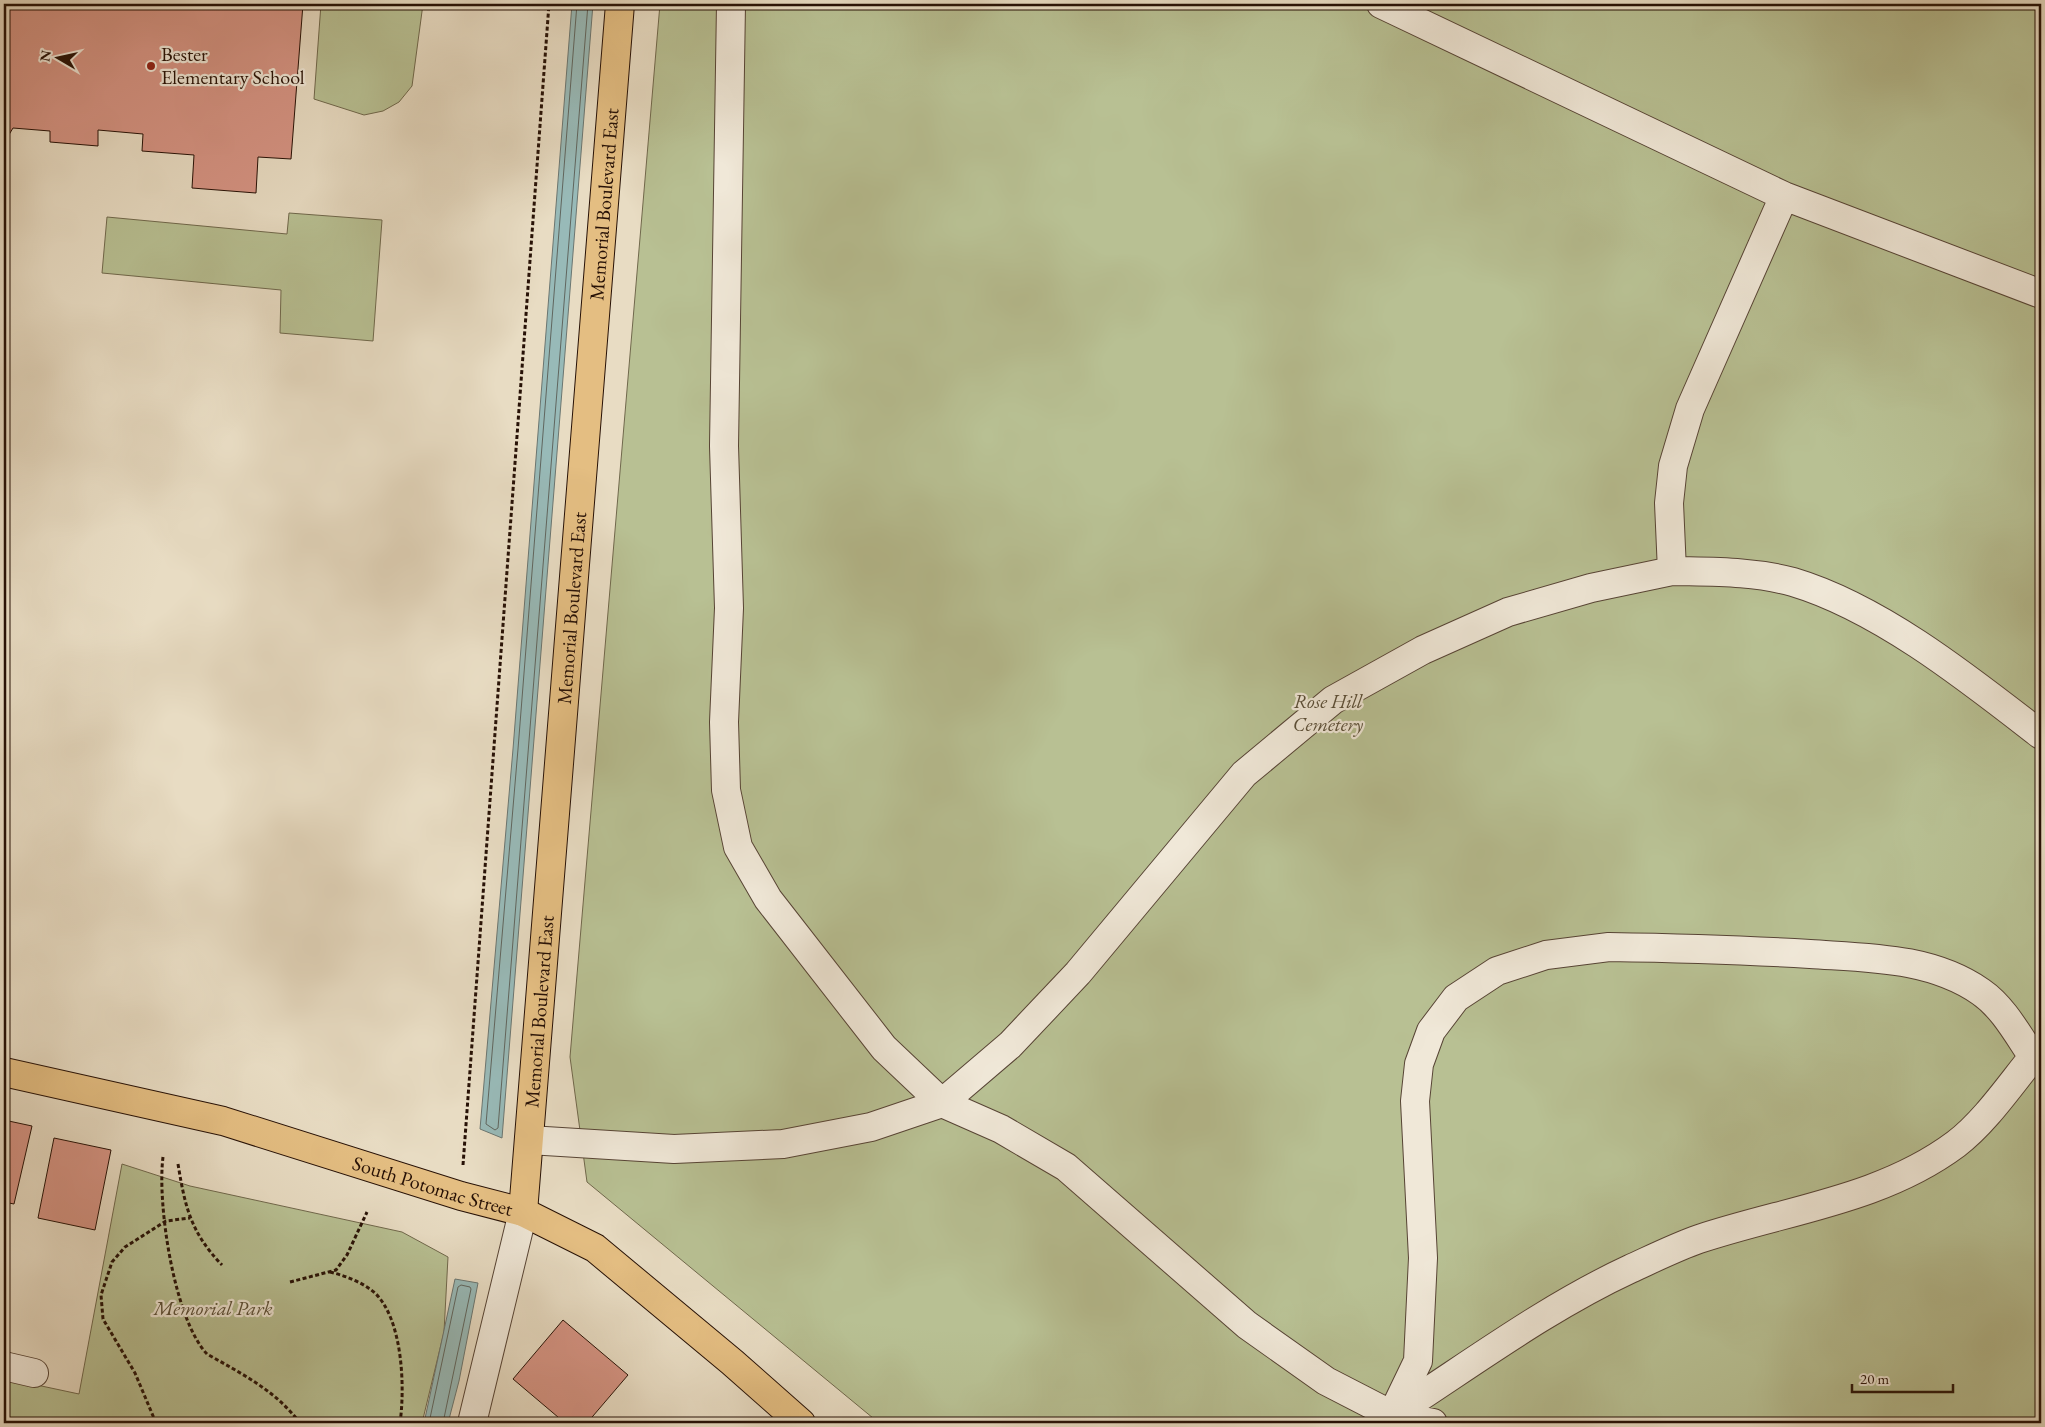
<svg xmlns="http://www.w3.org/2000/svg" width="2045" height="1427" viewBox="0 0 2045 1427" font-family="'EB Garamond',serif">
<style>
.green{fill:#b8c093;stroke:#70684c}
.water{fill:#98bab8;stroke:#6b7671}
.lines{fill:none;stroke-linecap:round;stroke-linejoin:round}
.shore{stroke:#60665f;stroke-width:1}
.building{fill:#d59383;stroke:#271106}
.minor-casing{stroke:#574435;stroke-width:30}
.major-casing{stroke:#271106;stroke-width:30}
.path{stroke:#271106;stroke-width:3;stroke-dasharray:4 2.5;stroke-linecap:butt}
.minor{stroke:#f0e8d8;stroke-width:28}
.major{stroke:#e4be82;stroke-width:28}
.poi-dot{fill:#8f2418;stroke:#f0e8d8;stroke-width:2}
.labels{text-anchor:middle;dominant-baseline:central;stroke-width:4.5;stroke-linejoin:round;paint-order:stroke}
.poi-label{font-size:20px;fill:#271106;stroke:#f0e8d8;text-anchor:start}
.street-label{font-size:20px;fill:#271106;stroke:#f0e8d8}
.park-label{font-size:20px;font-style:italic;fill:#5a4e37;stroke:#f0e8d8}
</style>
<rect width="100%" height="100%" fill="#e8dcc3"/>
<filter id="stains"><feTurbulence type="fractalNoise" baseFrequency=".004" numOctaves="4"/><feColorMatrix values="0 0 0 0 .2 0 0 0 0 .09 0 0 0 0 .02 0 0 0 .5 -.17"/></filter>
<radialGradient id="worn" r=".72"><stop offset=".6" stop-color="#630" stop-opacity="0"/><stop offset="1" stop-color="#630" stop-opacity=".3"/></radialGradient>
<path class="green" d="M321,4H423L412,86L399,102L383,111L364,115L314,99Z
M660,4H2041V1423H879L587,1182L570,1057Z
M289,213L382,220L373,341L280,333L281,290L102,273L107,217L287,234Z
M122,1164L190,1186L402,1232L448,1257L444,1332L422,1423H4V1378L79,1394Z"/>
<path class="water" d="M572,4H593L502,1138L480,1129L513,749Z
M455,1279L478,1283L459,1381L448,1423H424Z"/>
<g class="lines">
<path class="shore" d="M577,4L518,749L486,1124L495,1130L498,1128L588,4
M429,1423L458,1287L461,1285L470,1287L471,1289L443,1423"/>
</g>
<path class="building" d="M4,4H303L291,159L258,157L256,193L192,188L194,155L142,151L143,134L98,130V146L50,142V131L13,128L4,143Z
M4,1120L32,1126L14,1204L4,1202Z
M54,1138L111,1150L95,1230L38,1218Z
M563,1320L628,1375L587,1423H565L513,1379Z"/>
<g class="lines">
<defs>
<path id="minor" d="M731,4L724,446L729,608L724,722L726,790L738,847L768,899L884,1048L942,1103L1001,1129L1066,1167L1247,1325L1326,1381L1392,1415
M1381,4L1784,196L2041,294
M1784,196L1690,409L1673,466L1669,503L1672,571C1712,572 1753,571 1793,582C1880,608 1969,679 2041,735
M1609,947C1676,948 1743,950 1810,954C1868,958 1931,957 1981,992C2003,1007 2018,1035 2033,1057C2010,1085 1985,1122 1956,1144C1881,1200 1786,1210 1699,1239C1676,1247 1652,1259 1630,1269C1546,1308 1470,1365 1392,1415L1418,1361L1423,1258L1415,1101L1419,1064L1431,1031L1456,998L1497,971L1546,955Z
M529,1140L674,1149L783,1144L871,1127L942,1103L1010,1045L1078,973L1244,774L1333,700L1423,650L1508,612L1591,588L1672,571
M4,1366L34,1373
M1387,1422L1392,1415L1433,1423
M472,1423L523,1212"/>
<g id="major">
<path id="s1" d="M4,1072L223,1121L461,1196L523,1212L595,1248L732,1362L801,1423"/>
<path id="s2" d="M523,1212L620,4"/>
</g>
</defs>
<use href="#minor" class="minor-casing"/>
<use href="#major" class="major-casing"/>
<path class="path" d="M163,1157C157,1204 174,1319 207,1354C242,1374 275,1390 300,1423
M178,1164C185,1207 191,1233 222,1265
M463,1165L549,4
M330,1272C346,1276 362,1282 375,1293C403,1320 405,1388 400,1423
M290,1282L336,1270L347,1255L367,1212
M156,1423L135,1373L103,1319L101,1295L112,1262L125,1247L166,1221L190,1218"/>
<use href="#minor" class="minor"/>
<use href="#major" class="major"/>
</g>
<circle class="poi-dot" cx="151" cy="66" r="5"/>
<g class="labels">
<g class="poi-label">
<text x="161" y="54">Bester<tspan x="161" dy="23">Elementary School</tspan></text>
</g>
<g class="street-label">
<text stroke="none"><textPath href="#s2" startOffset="1011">Memorial Boulevard East</textPath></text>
<text stroke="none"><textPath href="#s2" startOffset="606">Memorial Boulevard East</textPath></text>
<text stroke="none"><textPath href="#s2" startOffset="201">Memorial Boulevard East</textPath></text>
<text stroke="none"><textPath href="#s1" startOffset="444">South Potomac Street</textPath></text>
</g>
<g class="park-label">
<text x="1328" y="701">Rose Hill<tspan x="1328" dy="23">Cemetery</tspan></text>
<text x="213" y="1308">Memorial Park</text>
</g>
</g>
<rect width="2045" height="1427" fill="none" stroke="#e8dcc3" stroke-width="20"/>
<rect x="5" y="5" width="2035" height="1417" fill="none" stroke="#271106" stroke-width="2.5"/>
<rect x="10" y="10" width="2025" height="1407" fill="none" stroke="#271106"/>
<g transform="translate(58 58) rotate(279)" stroke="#f0e8d8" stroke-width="4" paint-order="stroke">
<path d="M0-4L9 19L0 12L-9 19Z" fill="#271106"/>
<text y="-8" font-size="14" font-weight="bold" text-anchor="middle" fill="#271106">N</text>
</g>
<path d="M1852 1384v8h101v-8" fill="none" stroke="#271106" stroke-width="2.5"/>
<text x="1860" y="1384" font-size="15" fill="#271106" stroke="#f0e8d8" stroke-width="4" paint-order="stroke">20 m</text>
<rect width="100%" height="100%" filter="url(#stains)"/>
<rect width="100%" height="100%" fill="url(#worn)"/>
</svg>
